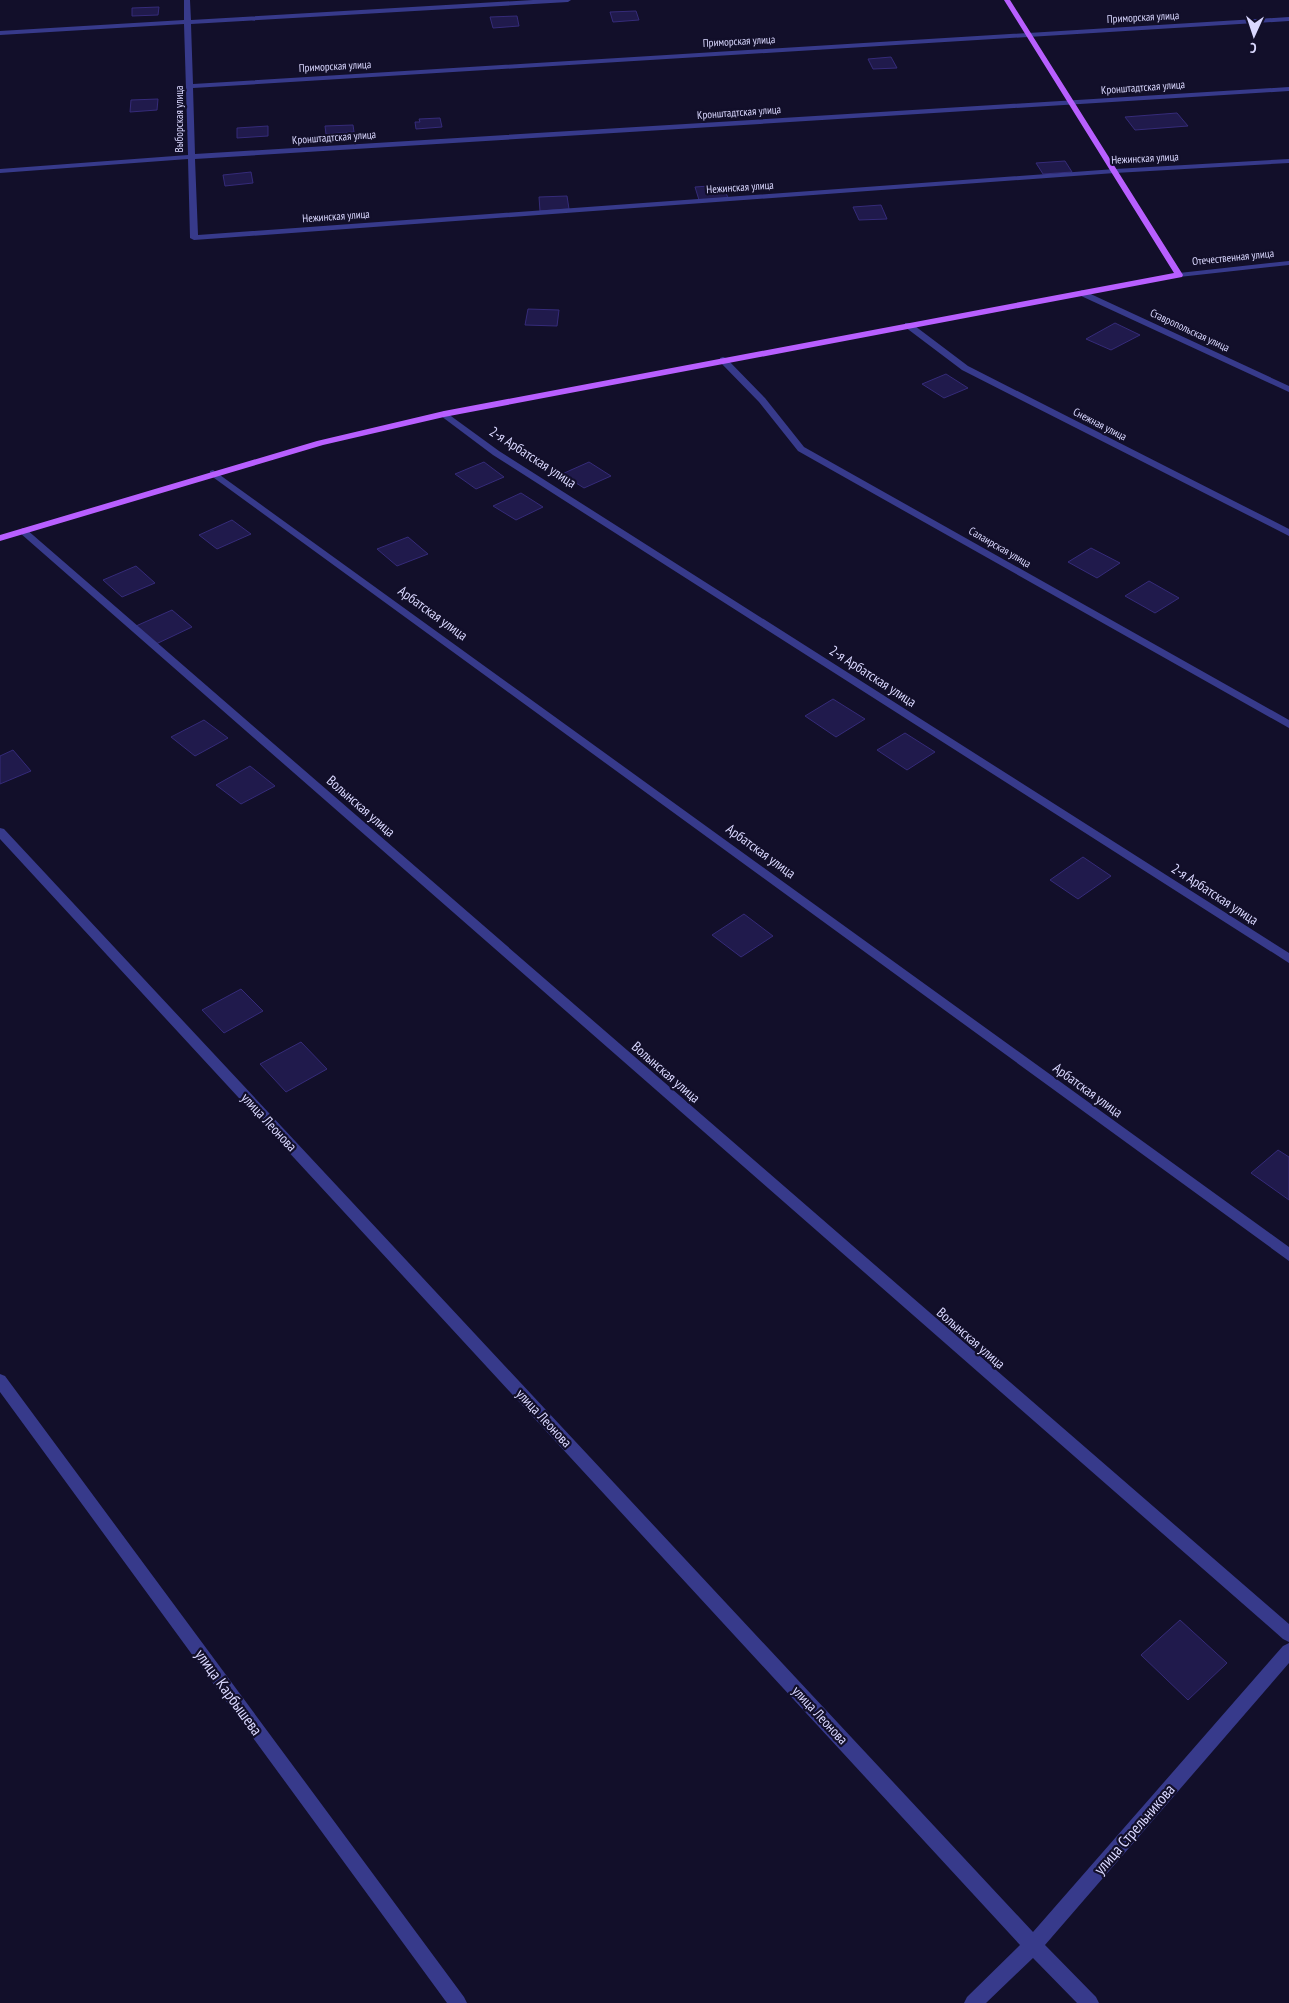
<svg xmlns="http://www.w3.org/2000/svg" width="1289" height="2003" viewBox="0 0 1289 2003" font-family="'PT Sans Narrow',sans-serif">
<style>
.building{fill:#201a4c;stroke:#352b79}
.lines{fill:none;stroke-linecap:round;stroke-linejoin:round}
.minor{fill:#373a8b;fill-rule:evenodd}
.major{fill:#b85fff;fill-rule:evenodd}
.labels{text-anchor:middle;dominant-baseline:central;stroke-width:4.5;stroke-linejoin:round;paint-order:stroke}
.far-street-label{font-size:11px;fill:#dad8ff;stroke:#120f2a}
.street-label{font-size:14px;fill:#dad8ff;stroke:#120f2a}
.near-street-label{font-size:16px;fill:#dad8ff;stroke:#120f2a}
</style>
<rect width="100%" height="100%" fill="#120f2a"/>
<path class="building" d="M159,7L158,15L132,16V8Z
M636,11L639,20L613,22L610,12Z
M517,16L519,26L493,28L490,17Z
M891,57L897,68L873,69L868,59Z
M158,99L157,110L130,112L131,100Z
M1177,113L1188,126L1135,130L1125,117Z
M440,118L442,127L416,129L415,122H420L419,119Z
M353,125L354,132L326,134L325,126Z
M268,126V136L237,138V128Z
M1065,161L1072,172L1043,174L1036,163Z
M251,172L253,183L225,186L223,175Z
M723,185L728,198L699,200L695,187Z
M567,196L569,209L540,211L539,197Z
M881,205L887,219L859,220L853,207Z
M528,309L559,310L557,326L525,325Z
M1115,323L1140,335L1111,350L1086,339Z
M946,374L968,388L944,398L922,384Z
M484,462L504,477L476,489L455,474Z
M589,462L611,476L584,488L562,474Z
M521,493L543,507L516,520L493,506Z
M232,520L251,534L217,549L199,535Z
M408,537L428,554L397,566L377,549Z
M1091,548L1120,563L1097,578L1068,562Z
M136,566L155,583L122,597L103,580Z
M1149,581L1179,598L1155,613L1125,596Z
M172,610L192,627L156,644L136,626Z
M833,699L865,719L836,737L805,716Z
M204,720L228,738L195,756L171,737Z
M905,733L935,752L907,770L877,750Z
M13,750L31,771L0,784V756Z
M250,766L275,786L241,804L216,785Z
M1083,857L1111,876L1078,899L1050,880Z
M744,914L773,936L741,957L712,935Z
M241,989L263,1011L224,1033L202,1010Z
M301,1042L327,1069L286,1092L260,1064Z
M1278,1150L1289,1157V1200L1251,1173Z
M1180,1620L1227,1663L1188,1700L1141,1655Z"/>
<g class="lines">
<path class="minor" d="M184,0H190L191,20L533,0H571L568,2L191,24L193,84L1289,17V21L193,88L195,154L1289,87V91L195,159L198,235L1115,169L1289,159V163L1115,173L194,240L190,238L188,159L0,173V169L188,155L184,24L0,35V31L184,20Z
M1289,261V265L1179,277L1175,275L1179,273Z
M1082,290L1289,386V392L1079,295L1078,293Z
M905,323H911L968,366L1289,529V536L962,370L905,327Z
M723,357L726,358L765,398L804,447L1289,720V728L798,451L759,402L720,362V358Z
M444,411L499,451L1289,953V963L493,455L441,416L439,414Z
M213,470L1289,1247V1261L210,475V471Z
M23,528L26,529L1289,1624V1642L1283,1639L20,533L18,531Z
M0,828L4,829L1033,1932L1283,1646L1289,1643V1663L1045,1945L1096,1997L1099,2003H1077L1033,1958L986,2003H964L967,1997L1020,1945L0,839Z
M0,1374L5,1376L464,1997L467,2003H447L0,1392Z"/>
<path class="major" d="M1004,0H1010L1183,275L1182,277L444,417L323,445L0,541V535L317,441L444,411L1174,273Z"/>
</g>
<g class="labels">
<g class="far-street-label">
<text transform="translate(1143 17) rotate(-3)">Приморская улица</text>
<text transform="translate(739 41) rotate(-3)">Приморская улица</text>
<text transform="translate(335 66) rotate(-3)">Приморская улица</text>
<text transform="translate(1143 87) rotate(-4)">Кронштадтская улица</text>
<text transform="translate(739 112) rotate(-4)">Кронштадтская улица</text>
<text transform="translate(179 119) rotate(-90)">Выборская улица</text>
<text transform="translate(334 137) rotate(-4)">Кронштадтская улица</text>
<text transform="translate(1145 158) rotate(-3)">Нежинская улица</text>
<text transform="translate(740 187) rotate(-4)">Нежинская улица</text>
<text transform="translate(336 216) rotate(-4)">Нежинская улица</text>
<text transform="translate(1233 257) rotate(-6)">Отечественная улица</text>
<text transform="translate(1190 330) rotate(25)">Ставропольская улица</text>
<text transform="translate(1100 424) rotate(27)">Снежная улица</text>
<text transform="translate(1000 547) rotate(30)">Салаирская улица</text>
</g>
<g class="street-label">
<text transform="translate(533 457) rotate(33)">2-я Арбатская улица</text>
<text transform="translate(433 613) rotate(36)">Арбатская улица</text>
<text transform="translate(873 676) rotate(33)">2-я Арбатская улица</text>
<text transform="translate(361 806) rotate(41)">Волынская улица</text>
<text transform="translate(761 851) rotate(36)">Арбатская улица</text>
<text transform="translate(1215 894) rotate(33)">2-я Арбатская улица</text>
<text transform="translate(666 1072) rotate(41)">Волынская улица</text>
<text transform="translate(1088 1090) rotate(36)">Арбатская улица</text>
<text transform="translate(269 1122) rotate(47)">улица Леонова</text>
<text transform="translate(971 1338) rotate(41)">Волынская улица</text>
<text transform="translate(544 1418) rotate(47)">улица Леонова</text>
<text transform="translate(820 1715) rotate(47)">улица Леонова</text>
</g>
<g class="near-street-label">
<text transform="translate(229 1692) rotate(54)">улица Карбышева</text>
<text transform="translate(1134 1829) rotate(-49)">улица Стрельникова</text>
</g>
</g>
<g transform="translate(1254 35) rotate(183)" stroke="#120f2a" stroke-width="4" paint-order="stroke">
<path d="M0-4L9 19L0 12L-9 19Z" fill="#dad8ff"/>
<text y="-8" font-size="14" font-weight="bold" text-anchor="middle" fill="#dad8ff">С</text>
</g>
</svg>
